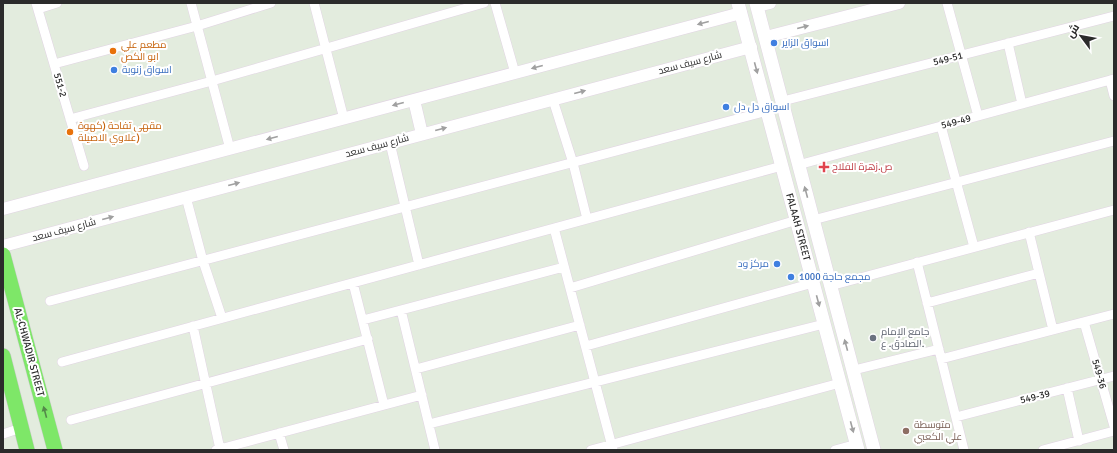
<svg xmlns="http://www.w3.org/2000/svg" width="1117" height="453" viewBox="0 0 1117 453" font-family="Signika,Cairo,sans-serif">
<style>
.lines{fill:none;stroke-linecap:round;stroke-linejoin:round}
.minor-casing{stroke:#e1d4e3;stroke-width:10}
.tertiary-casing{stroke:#e1d4e3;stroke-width:13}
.secondary-casing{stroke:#e1d4e3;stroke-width:14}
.primary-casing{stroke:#ccc;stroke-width:16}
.minor{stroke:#fff;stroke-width:9}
.tertiary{stroke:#fff;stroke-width:12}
.secondary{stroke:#fff;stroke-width:13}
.primary{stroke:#7ee768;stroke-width:15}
.oneway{fill:#a0a0a0}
.oneway2{fill:#54894a}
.shop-dot{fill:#3f7fe0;stroke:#fff;stroke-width:1.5}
.food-dot{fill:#e8710a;stroke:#fff;stroke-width:1.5}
.health-dot{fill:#e0444e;stroke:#fff;stroke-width:1.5}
.worship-dot{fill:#6b7280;stroke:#fff;stroke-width:1.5}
.education-dot{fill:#8d6e63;stroke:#fff;stroke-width:1.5}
.labels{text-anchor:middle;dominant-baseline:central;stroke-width:4;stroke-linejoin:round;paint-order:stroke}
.shop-label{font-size:10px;fill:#366cbe;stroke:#fff;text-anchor:start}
.food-label{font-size:10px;fill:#c56008;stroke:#fff;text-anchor:start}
.street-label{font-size:10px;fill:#2b2b2b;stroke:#fff}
.health-label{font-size:10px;fill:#be3a42;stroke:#fff;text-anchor:start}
.worship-label{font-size:10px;fill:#5b616d;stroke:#fff;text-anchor:start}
.education-label{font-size:10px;fill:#785e54;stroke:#fff;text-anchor:start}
</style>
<rect width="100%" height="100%" fill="#e3ecde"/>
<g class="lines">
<defs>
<path id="minor" d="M36,3L84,166
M191,3L230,149
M314,3L344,119
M495,3L515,73
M947,3L978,116
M38,9L57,3
M1008,43L1022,104
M54,64L197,26L271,3
M1110,80L1114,96
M553,100L573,163L587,219
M783,101L1114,16
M70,119L212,81L484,3
M941,126L974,247
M390,143L419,265
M798,165L1114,79
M186,197L203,261L222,318
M813,220L1114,141
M554,228L613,450
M1029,232L1053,330
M917,262L964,450
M353,283L384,405
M830,286L1114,210
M570,288L797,220
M50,301L767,111
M927,303L1039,273
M401,310L435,450
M363,320L564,267
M1084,322L1114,426
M193,326L220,449
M586,346L813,283
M941,359L1114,314
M62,362L782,166
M416,369L580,325
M854,370L939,349
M1067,388L1079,441
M956,417L1114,376
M71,420L368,339
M429,424L824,324
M279,433L284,450
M3,434L21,428
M216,450L422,395
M591,450L840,383
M835,450L857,444
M1043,450L1114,431"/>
<path id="tertiary" d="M757,6L770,3
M766,37L899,3
M414,100L422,134
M3,209L741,13
M3,246L751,47"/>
<path id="secondary" d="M738,3L858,450
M756,3L874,450"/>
<path id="primary" d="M3,255L55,450
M3,356L27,450"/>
</defs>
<use href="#minor" class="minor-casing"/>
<use href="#tertiary" class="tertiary-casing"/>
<use href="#secondary" class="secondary-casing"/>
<use href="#primary" class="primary-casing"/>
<use href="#minor" class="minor"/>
<use href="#tertiary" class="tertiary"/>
<use href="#secondary" class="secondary"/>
<use href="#primary" class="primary"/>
</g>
<defs><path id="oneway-solid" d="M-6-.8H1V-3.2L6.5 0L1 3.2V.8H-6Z"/></defs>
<g class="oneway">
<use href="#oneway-solid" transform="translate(703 23) rotate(165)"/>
<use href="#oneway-solid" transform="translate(803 27) rotate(-14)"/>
<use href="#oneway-solid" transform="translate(537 67) rotate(165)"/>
<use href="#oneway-solid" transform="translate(756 68) rotate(75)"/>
<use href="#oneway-solid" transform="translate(580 92) rotate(-15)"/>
<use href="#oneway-solid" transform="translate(398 104) rotate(165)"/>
<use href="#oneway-solid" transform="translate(441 129) rotate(-15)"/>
<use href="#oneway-solid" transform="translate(272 138) rotate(165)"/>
<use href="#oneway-solid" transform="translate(234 184) rotate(-15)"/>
<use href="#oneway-solid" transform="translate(806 192) rotate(-105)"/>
<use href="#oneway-solid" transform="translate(108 218) rotate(-15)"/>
<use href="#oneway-solid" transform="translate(818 301) rotate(75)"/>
<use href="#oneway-solid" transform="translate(846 345) rotate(-105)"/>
<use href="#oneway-solid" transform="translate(852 427) rotate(75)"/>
</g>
<use class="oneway2" href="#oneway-solid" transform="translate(45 412) rotate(-105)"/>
<g class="shop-dot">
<circle cx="774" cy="43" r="4"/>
<circle cx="114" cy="70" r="4"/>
<circle cx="726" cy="107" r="4"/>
<circle cx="777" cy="264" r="4"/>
<circle cx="791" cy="277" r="4"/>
</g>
<g class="food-dot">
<circle cx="113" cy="51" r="4"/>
<circle cx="70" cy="132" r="4"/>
</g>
<path class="health-dot" d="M822 161h4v4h4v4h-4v4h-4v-4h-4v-4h4z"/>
<circle class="worship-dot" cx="873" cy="338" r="4"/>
<circle class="education-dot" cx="906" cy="431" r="4"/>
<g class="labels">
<g class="shop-label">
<text x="782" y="43">اسواق الزاير</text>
<text x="122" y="70">اسواق زنوبة</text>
<text x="734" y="107">اسواق دل دل</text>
<text x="769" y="264" text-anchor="end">مركز ود</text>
<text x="799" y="277">مجمع حاجة 1000</text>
</g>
<g class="food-label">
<text x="121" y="45">مطعم علي<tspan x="121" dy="12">ابو الكص</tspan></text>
<text x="78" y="126">مقهى تفاحة (كهوة<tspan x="78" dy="12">علاوي الاصيلة)</tspan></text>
</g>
<g class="street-label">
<text transform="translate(948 59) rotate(-14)">549-51</text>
<text transform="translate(690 63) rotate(-15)">شارع سيف سعد</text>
<text transform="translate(60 85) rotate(74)">551-2</text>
<text transform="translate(956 122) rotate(-15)">549-49</text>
<text transform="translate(377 146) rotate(-15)">شارع سيف سعد</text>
<text transform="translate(798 227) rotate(75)">FALAAH STREET</text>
<text transform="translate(64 230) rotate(-15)">شارع سيف سعد</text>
<text transform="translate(29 352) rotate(75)">AL-CHWADIR STREET</text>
<text transform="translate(1099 374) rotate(74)">549-36</text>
<text transform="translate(1035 397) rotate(-14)">549-39</text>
</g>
<g class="health-label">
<text x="832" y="167">ص.زهرة الفلاح</text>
</g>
<g class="worship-label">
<text x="881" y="332">جامع الإمام<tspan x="881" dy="12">الصادق. ع.</tspan></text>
</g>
<g class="education-label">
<text x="914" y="425">متوسطة<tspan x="914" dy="12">علي الكعبي</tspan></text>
</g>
</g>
<rect width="1117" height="453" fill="none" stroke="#2b2b2b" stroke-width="8"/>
<g transform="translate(1081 36) rotate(302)" stroke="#ffffff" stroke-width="3" paint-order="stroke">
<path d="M0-3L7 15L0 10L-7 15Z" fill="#2b2b2b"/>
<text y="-6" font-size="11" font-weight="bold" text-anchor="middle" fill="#2b2b2b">ش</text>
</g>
</svg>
